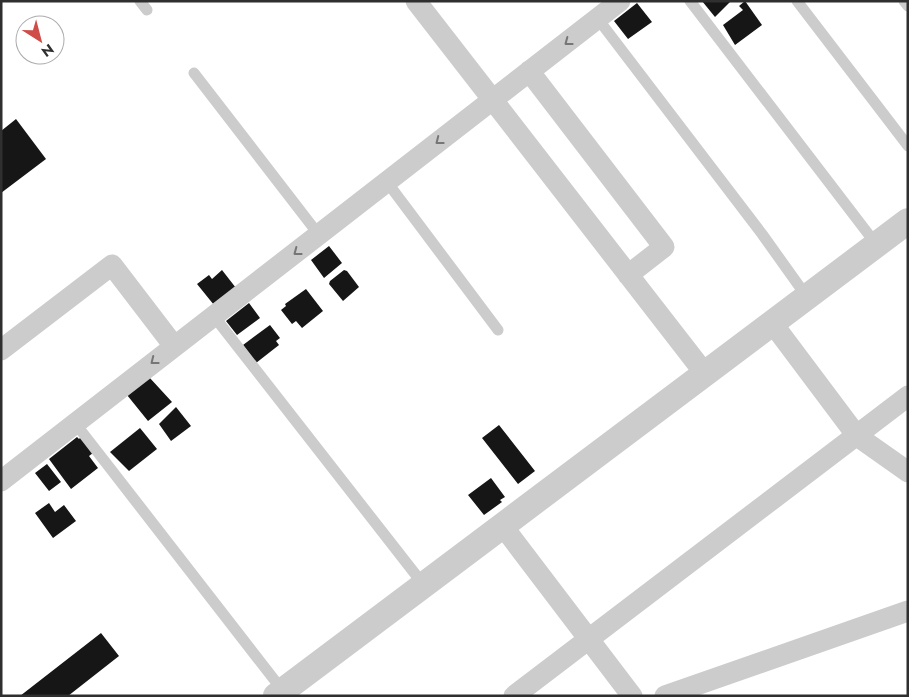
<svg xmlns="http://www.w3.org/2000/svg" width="909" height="697" viewBox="0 0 909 697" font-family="Jost,sans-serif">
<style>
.building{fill:#161616}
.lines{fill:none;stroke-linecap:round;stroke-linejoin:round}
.service{stroke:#ccc;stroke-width:11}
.minor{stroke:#ccc;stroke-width:21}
.tertiary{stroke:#ccc;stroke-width:26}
.oneway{stroke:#767676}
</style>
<rect width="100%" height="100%" fill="#fff"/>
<path class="building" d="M702,1H731L715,17Z
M745,1L762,25L735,45L723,25L743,10L739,6Z
M637,3L652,22L628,39L614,21Z
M16,119L46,159L1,193V131Z
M329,246L342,263L324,278L311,260Z
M222,270L236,288L214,305L197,284L209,275L212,279Z
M344,270L347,271L359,287L343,301L329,284L330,281Z
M306,289L323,311L302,328L296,321L292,324L281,310L286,306L285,304Z
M249,303L260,318L237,335L226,321Z
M270,325L280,338L276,341L279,345L256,363L243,345Z
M149,377L172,402L148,421L127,395Z
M176,407L191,426L171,441L159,424Z
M499,425L535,471L518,484L482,438Z
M140,428L157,449L129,471L110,452Z
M77,437L79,439L81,437L93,453L89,456L98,468L71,489L49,459Z
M47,464L61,482L49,491L35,473Z
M491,478L505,497L500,500L502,502L484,515L468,495Z
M49,503L55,512L64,505L76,521L53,538L35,513Z
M101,633L119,656L68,696H20Z"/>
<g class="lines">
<path class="service" d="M140,1L147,10
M690,1L876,244
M797,1L908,146
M904,1L908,6
M598,19L762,234L807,297
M194,73L319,235
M387,182L498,330
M213,315L423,584
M75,423L283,691"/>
<path class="minor" d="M416,1L706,375
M529,71L664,247L628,275
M773,324L857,436L908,472
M1,350L112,265L174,346
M1,481L620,1
M502,525L632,696
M514,696L908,396
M665,696L908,611"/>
<path class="tertiary" d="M276,696L908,221"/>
</g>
<defs><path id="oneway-chevron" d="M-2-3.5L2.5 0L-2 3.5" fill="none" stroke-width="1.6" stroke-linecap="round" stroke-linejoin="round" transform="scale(1.25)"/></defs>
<g class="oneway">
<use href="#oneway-chevron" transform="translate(568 42) rotate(143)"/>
<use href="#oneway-chevron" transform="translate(439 141) rotate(142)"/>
<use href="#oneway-chevron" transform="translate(297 252) rotate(143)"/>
<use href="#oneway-chevron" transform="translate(154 361) rotate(142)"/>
</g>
<rect width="909" height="697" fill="none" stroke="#2f2f2f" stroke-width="5"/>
<g transform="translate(40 40) rotate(144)"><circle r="24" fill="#ffffff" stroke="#acacac"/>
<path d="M0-4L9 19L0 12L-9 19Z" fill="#cf4c48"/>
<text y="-8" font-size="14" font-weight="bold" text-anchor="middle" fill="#2f2f2f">N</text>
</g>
</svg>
